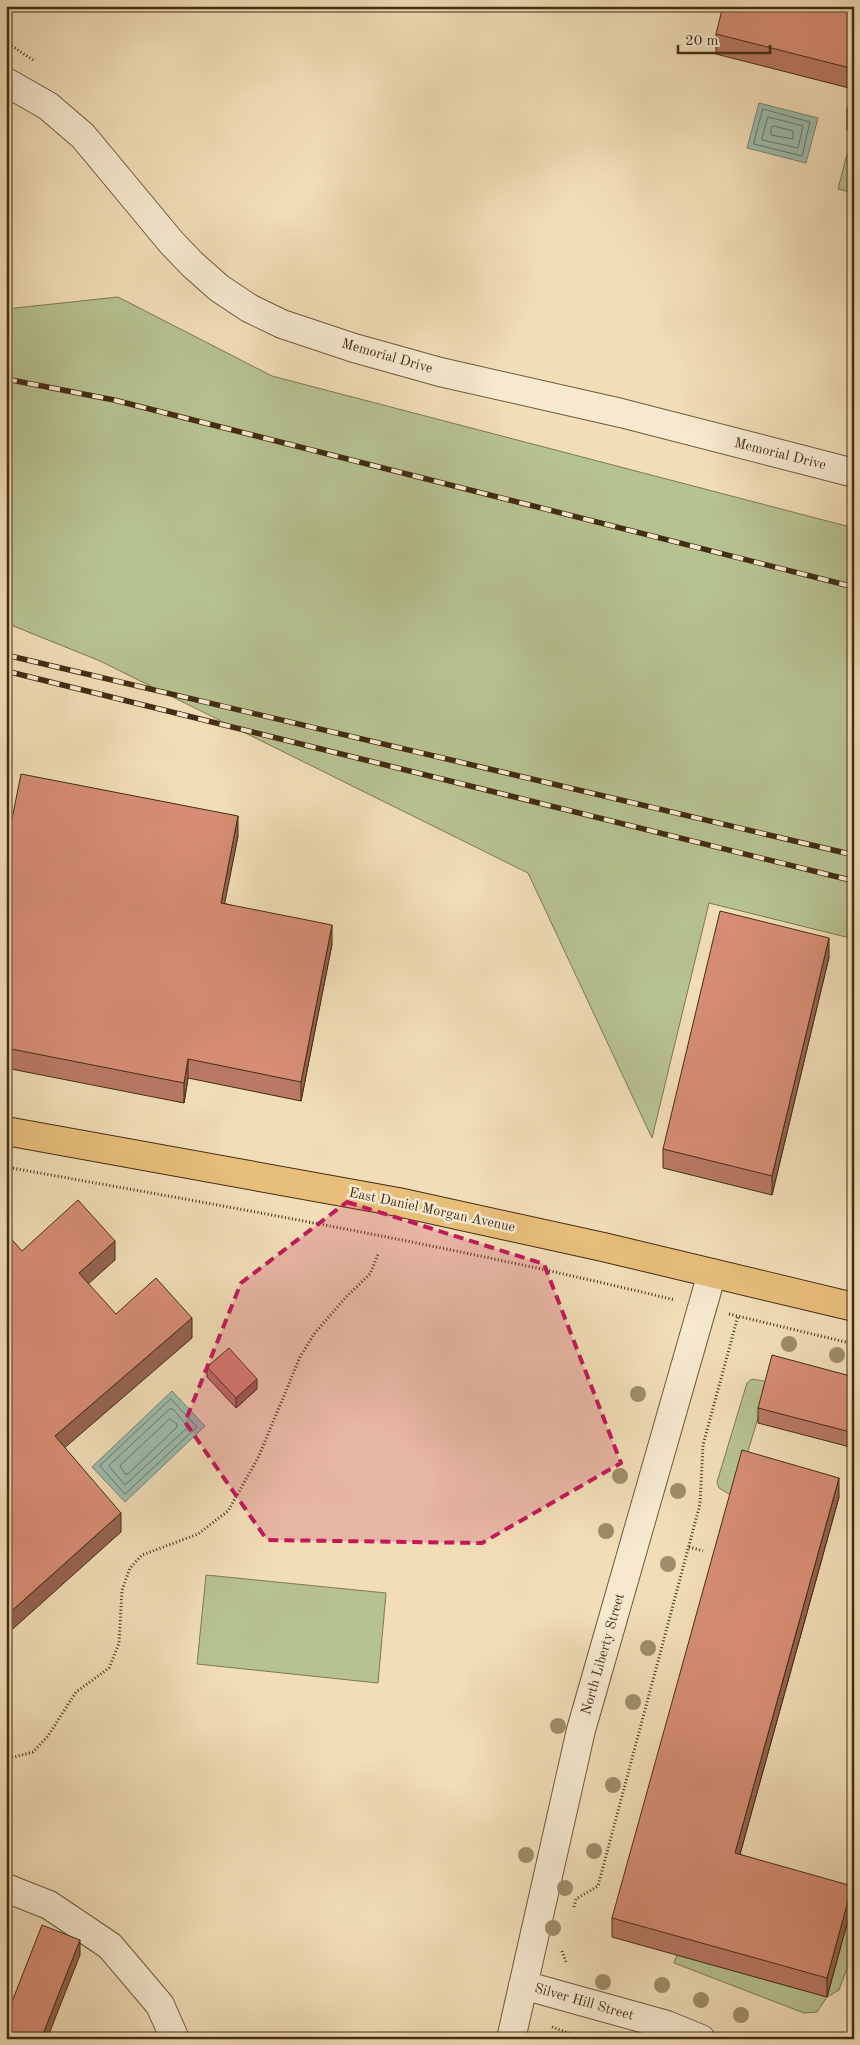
<svg xmlns="http://www.w3.org/2000/svg" width="860" height="2045" viewBox="0 0 860 2045" font-family="'Old Standard TT',serif">
<style>
.green{fill:#b7c291;stroke:#7d7852}
.water{fill:#9bbcae;stroke:#788370}
.lines{fill:none;stroke-linecap:round;stroke-linejoin:round}
.shore{stroke:#6f7460;stroke-width:1}
.minor-casing{stroke:#6e593c;stroke-width:30}
.major-casing{stroke:#432d13;stroke-width:30}
.path{stroke:#432d13;stroke-width:3;stroke-dasharray:1 2.5;stroke-linecap:butt}
.minor{stroke:#f6e9d0;stroke-width:28}
.major{stroke:#e8be7b;stroke-width:28}
.rail-casing{stroke:#432d13;stroke-width:5.5}
.rail{stroke:#f6e9d0;stroke-width:4;stroke-dasharray:11;stroke-linecap:butt}
.tree{fill:#9e8d6a}
.wall{fill:#b97965;stroke:#432d13}
.shaded-wall{fill:#966352;stroke:#432d13}
.building{fill:#d78d75;stroke:#432d13}
.marked{fill:#c2185b;fill-opacity:0.2;stroke:#c2185b;stroke-width:4;stroke-dasharray:10 6;stroke-linejoin:round}
.labels{text-anchor:middle;dominant-baseline:central;stroke-width:5;stroke-linejoin:round;paint-order:stroke}
.street-label{font-size:14px;fill:#432d13;stroke:#f6e9d0}
</style>
<rect width="100%" height="100%" fill="#f1ddb6"/>
<filter id="stains"><feTurbulence type="fractalNoise" baseFrequency=".004" numOctaves="4"/><feColorMatrix values="0 0 0 0 .2 0 0 0 0 .09 0 0 0 0 .02 0 0 0 .5 -.17"/></filter>
<radialGradient id="worn" r=".72"><stop offset=".6" stop-color="#630" stop-opacity="0"/><stop offset="1" stop-color="#630" stop-opacity=".3"/></radialGradient>
<path class="green" d="M847,154L854,156V193L838,189Z
M118,297L272,376L854,528V939L709,903L652,1138L528,873L100,661L6,623V309Z
M752,1379L769,1382L734,1497L719,1488L717,1482L747,1383Z
M206,1575L386,1593L378,1683L197,1664Z
M852,1905L854,1950L839,1990L827,1997L817,2012L804,2013L674,1963L677,1955L827,1997Z"/>
<path class="water" d="M759,103L818,118L806,163L747,148Z
M172,1391L205,1426L125,1502L92,1467Z"/>
<g class="lines">
<path class="shore" d="M763,109L810,122L802,156L754,144Z
M768,117L803,126L798,148L762,140Z
M774,126L793,131V139L771,135V128Z
M171,1399L197,1427L125,1494L100,1466Z
M170,1409H173L188,1427L125,1485L109,1466Z
M170,1419L177,1424V1427L128,1474H125L120,1466Z"/>
<defs>
<path id="minor" d="M6,82L48,106L83,136L171,242L192,264L219,288L249,308L282,324L354,348L440,372L621,413L854,473
M6,1888L49,1905L110,1946L160,2005L175,2039
M523,1985L667,2025L701,2039
M511,2039L581,1730L712,1273"/>
<path id="major" d="M6,1131L398,1202L603,1247L854,1307"/>
</defs>
<use href="#minor" class="minor-casing"/>
<use href="#major" class="major-casing"/>
<path class="path" d="M6,42L33,60
M6,1167C230,1207 454,1246 675,1300
M729,1314L854,1344
M689,1547L703,1551
M6,1761L10,1758L33,1752L48,1736L76,1692L109,1668L119,1643L122,1590L130,1568L142,1555L198,1534L228,1511L258,1458L300,1357L314,1334L346,1297L370,1274L378,1254
M574,1907L576,1899L598,1886L700,1504L703,1445L738,1316
M562,1951L566,1962
M552,2027L586,2039"/>
<use href="#minor" class="minor"/>
<use href="#major" class="major"/>
<defs>
<path id="rail" d="M6,379L114,400L854,587
M6,655L854,855
M6,671L854,881"/>
</defs>
<use href="#rail" class="rail-casing"/>
<use href="#rail" class="rail"/>
</g>
<g class="tree">
<circle cx="789" cy="1344" r="8"/>
<circle cx="837" cy="1355" r="8"/>
<circle cx="638" cy="1394" r="8"/>
<circle cx="620" cy="1476" r="8"/>
<circle cx="678" cy="1491" r="8"/>
<circle cx="606" cy="1531" r="8"/>
<circle cx="668" cy="1564" r="8"/>
<circle cx="648" cy="1648" r="8"/>
<circle cx="633" cy="1702" r="8"/>
<circle cx="558" cy="1726" r="8"/>
<circle cx="613" cy="1785" r="8"/>
<circle cx="594" cy="1851" r="8"/>
<circle cx="526" cy="1855" r="8"/>
<circle cx="565" cy="1888" r="8"/>
<circle cx="553" cy="1928" r="8"/>
<circle cx="603" cy="1982" r="8"/>
<circle cx="662" cy="1985" r="8"/>
<circle cx="701" cy="2000" r="8"/>
<circle cx="741" cy="2015" r="8"/>
</g>
<path class="wall" d="M854,6V132L847,130V111L853,89L716,54V34Z
M238,836L224,903L332,944L301,1101L188,1078L184,1103L6,1068V849Z
M829,957L772,1195L663,1168V1149Z
M207,1367L257,1389L236,1408L207,1377Z
M854,1377V1448L758,1423V1408Z
M839,1497L740,1854L852,1905L827,1997L612,1937V1918Z"/>
<path class="shaded-wall" d="M238,816V836L221,922V903Z
M332,925V944L301,1101V1082Z
M829,938V957L772,1195V1176Z
M188,1059V1078L184,1103V1083Z
M115,1241V1260L79,1292V1273Z
M192,1318V1338L55,1456V1436Z
M257,1379V1389L236,1408V1398Z
M839,1478V1497L735,1872V1853Z
M121,1513V1532L6,1635V1616Z
M852,1886V1905L827,1997V1978Z
M80,1940V1955L47,2039H41Z"/>
<path class="building" d="M723,6H854V69L716,34Z
M854,86V112L847,111Z
M21,774L238,816L221,903L332,925L301,1082L188,1059L184,1083L6,1048V849Z
M720,911L829,938L772,1176L663,1149Z
M78,1200L115,1241L79,1273L116,1314L156,1278L192,1318L55,1436L121,1513L6,1616V1233L22,1251Z
M229,1348L257,1379L236,1398L207,1367Z
M772,1355L854,1377V1433L758,1408Z
M742,1450L839,1478L735,1853L852,1886L827,1978L612,1918Z
M42,1925L80,1940L41,2039H6V2017Z"/>
<path class="marked" d="M347,1202L544,1264L621,1463L482,1543L267,1540L185,1422L241,1283Z"/>
<g class="labels">
<g class="street-label">
<text transform="translate(387 356) rotate(16)">Memorial Drive</text>
<text transform="translate(780 454) rotate(14)">Memorial Drive</text>
<text transform="translate(432 1210) rotate(12)">East Daniel Morgan Avenue</text>
<text transform="translate(603 1654) rotate(-74)">North Liberty Street</text>
<text transform="translate(584 2002) rotate(16)">Silver Hill Street</text>
</g>
</g>
<rect width="860" height="2045" fill="none" stroke="#f1ddb6" stroke-width="25"/>
<rect x="8" y="8" width="845" height="2030" fill="none" stroke="#432d13" stroke-width="2.5"/>
<rect x="12" y="12" width="835" height="2020" fill="none" stroke="#432d13"/>
<path d="M678 45v8h92v-8" fill="none" stroke="#432d13" stroke-width="2.5"/>
<text x="685" y="45" font-size="15" fill="#432d13" stroke="#f6e9d0" stroke-width="4" paint-order="stroke">20 m</text>
<rect width="100%" height="100%" filter="url(#stains)"/>
<rect width="100%" height="100%" fill="url(#worn)"/>
</svg>
